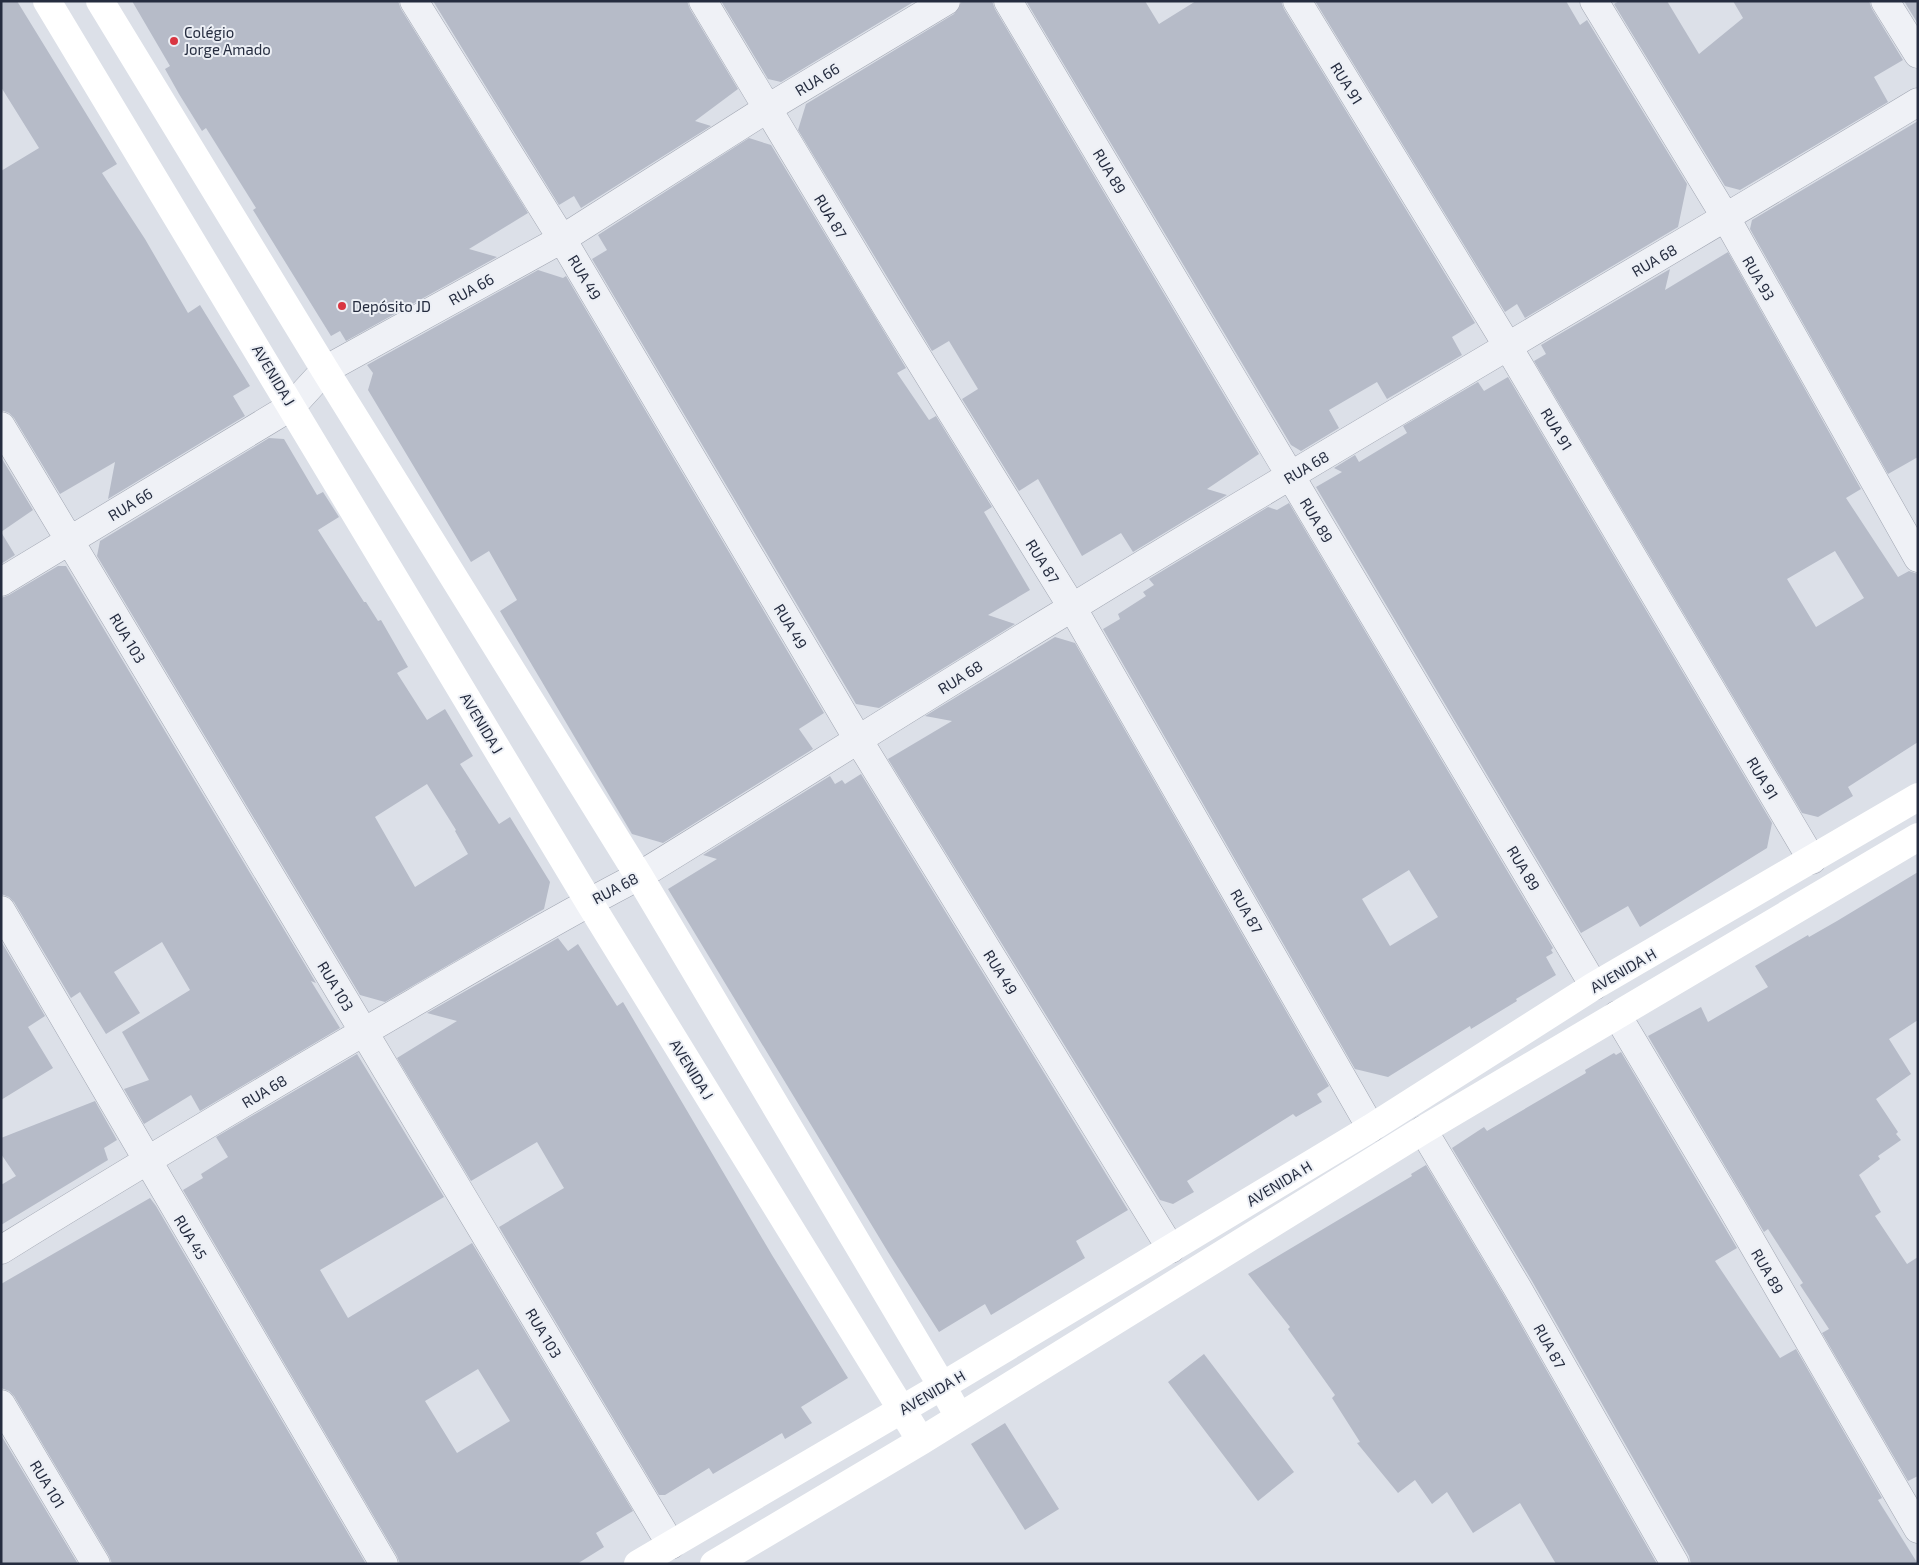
<svg xmlns="http://www.w3.org/2000/svg" width="1919" height="1565" viewBox="0 0 1919 1565" font-family="'Exo 2',sans-serif">
<style>
.building{fill:#b6bbc8;fill-rule:evenodd}
.lines{fill:none;stroke-linecap:round;stroke-linejoin:round}
.street-casing{stroke:#a1a6b2;stroke-width:29}
.street{stroke:#eff1f6;stroke-width:28}
.secondary{stroke:#fff;stroke-width:28}
.poi-dot{fill:#d93541;stroke:#eceff5;stroke-width:2}
.labels{text-anchor:middle;dominant-baseline:central;stroke-width:4;stroke-linejoin:round;paint-order:stroke}
.poi-label{font-size:15px;fill:#252c3f;stroke:#eceff5;text-anchor:start}
.street-label{font-size:15px;fill:#252c3f;stroke:#eceff5}
</style>
<rect width="100%" height="100%" fill="#dce0e8"/>
<path class="building" d="M1,1H17L117,164L102,173L145,239L188,313L200,305L250,386L233,396L245,416L108,499L115,462L60,494L14,418L9,413L1,410V171L39,148L1,87Z
M132,1H398L401,9L528,213L469,249L497,257L346,341L340,331L331,336L253,210L256,208L206,128L202,131L179,94L165,69L170,66Z
M433,1H687L690,9L738,89L695,121L711,126L581,208L574,196L559,205Z
M721,1H915L781,82L768,79Z
M962,1H992L995,9L1259,454L1207,489L1227,495L1133,552L1121,533L1082,556L1038,479L1019,491L962,399L978,389L949,341L932,351L798,130L806,104L954,14Z
M1026,1H1145L1159,24L1196,1H1281L1284,9L1475,323L1452,337L1462,355L1387,399L1377,382L1329,410L1339,428L1301,451L1291,445Z
M1315,1H1566L1580,25L1587,20L1687,184L1678,227L1525,318L1517,304L1505,312Z
M1619,1H1667L1699,54L1743,18L1733,1H1869L1872,9L1903,60L1874,77L1888,102L1740,190L1725,186L1614,4Z
M1904,1H1918V24Z
M1918,121V457L1888,474L1750,229L1752,220Z
M749,138L771,145L906,368L897,373L929,420L936,416L992,507L984,512L1030,590L988,615L1015,624L879,708L856,704L592,259L607,250L598,235Z
M1728,252L1861,489L1846,498L1898,577L1909,571L1918,574V742L1848,787L1853,796L1818,817L1802,813L1534,361L1546,354L1541,345L1670,269L1665,290ZM1835,551L1864,598L1816,627L1787,579Z
M538,270L563,278L566,276L824,713L799,729L813,749L663,843L632,834L500,611L517,600L489,551L471,562L368,390L373,373L367,365Z
M1508,377L1772,823L1767,848L1640,927L1628,906L1581,933L1316,487L1342,472L1334,468L1355,455L1359,462L1407,433L1403,426L1478,382L1484,391Z
M269,438L284,439L317,495L323,492L339,517L318,530L364,602H366L378,621L381,620L408,667L397,673L427,720L445,709L473,756L460,764L499,824L510,817L550,882L544,909L385,1002L360,995L97,556L100,541ZM427,784L456,830L455,831L468,854L415,887L375,817Z
M1,457L33,510L1,532Z
M1289,503L1553,948L1551,950L1553,953L1546,957L1556,975L1516,999L1517,1001L1471,1029L1470,1026L1388,1077L1355,1069L1103,629L1120,619L1118,614L1146,596L1143,592L1154,585L1149,579L1268,507L1277,510ZM1409,870L1438,917L1390,946L1362,899Z
M1,532L15,555L1,564Z
M58,566H66L316,983L311,981L340,1028L200,1111L191,1095L144,1124L124,1089L149,1080L122,1032L190,990L162,942L114,972L140,1013L106,1034L80,992L71,998L14,902L9,897L1,894V598L9,595Z
M1055,637L1075,643L1329,1086L1317,1094L1322,1102L1296,1117L1293,1114L1187,1181L1194,1192L1173,1204L1160,1200L888,759L952,721L925,716Z
M861,774L1128,1210L1076,1241L1085,1258L991,1315L985,1304L939,1332L888,1252L668,889L717,859L703,855L830,776L835,784L842,780L845,784Z
M1918,872V1020L1889,1039L1911,1074L1876,1099L1898,1132L1896,1134L1901,1140L1878,1156L1880,1159L1859,1175L1881,1212L1875,1216L1907,1264L1918,1257V1476L1908,1481L1822,1333L1829,1329L1800,1285L1803,1283L1768,1229L1764,1232L1648,1036L1701,1007L1708,1022L1768,987L1755,966L1808,935L1809,937L1837,921Z
M558,938L568,951L578,944L617,1006L623,1002L772,1255L848,1378L801,1407L812,1423L785,1439L782,1433L713,1474L709,1468L665,1495H659L499,1227L564,1188L537,1142L471,1181L397,1058L457,1021L427,1013Z
M1,941L45,1016L28,1027L53,1068L1,1100Z
M1621,1052L1737,1248L1715,1261L1780,1358L1796,1349L1882,1498L1878,1500L1918,1564H1691L1689,1556L1532,1281L1452,1148L1484,1127L1487,1131L1586,1073L1585,1070L1614,1053L1616,1055Z
M357,1054L444,1197L320,1270L348,1318L472,1243L633,1511L596,1533L604,1547L577,1564H400L397,1556L183,1190L203,1178L201,1174L228,1157L216,1137ZM478,1369L510,1421L457,1453L425,1401Z
M95,1101L117,1140L104,1148L108,1160L1,1225V1185L16,1176L1,1154V1138Z
M1426,1165L1505,1297L1657,1564H1556L1520,1503L1473,1533L1447,1492L1432,1504L1415,1480L1398,1493L1357,1443L1360,1442L1332,1398L1335,1395L1288,1329L1290,1327L1248,1274L1412,1176L1411,1174Z
M150,1198L156,1206L366,1564H112L109,1556L14,1396L9,1391L1,1388V1284Z
M1204,1354L1294,1472L1258,1501L1168,1382Z
M1005,1423L1059,1509L1025,1530L971,1444Z
M1,1435L78,1564H1Z"/>
<g class="lines">
<defs>
<path id="street" d="M414,1L562,239L859,741L1171,1249
M703,1L886,306L1072,607L1371,1128
M1008,1L1594,986
M1297,1L1507,345L1812,860
M1594,1L1726,218L1918,558
M1885,1L1918,54
M1,426L671,1545
M1,582L292,406L325,370L562,239L768,108L946,1
M1,910L384,1564
M1617,1015L1732,1208L1918,1529
M1423,1130L1518,1289L1675,1564
M1,1250C138,1165 276,1083 415,1002C489,959 563,915 639,876C784,787 927,695 1073,607C1353,435 1637,272 1918,102
M1,1404L96,1564"/>
</defs>
<use href="#street" class="street-casing"/>
<use href="#street" class="street"/>
<path class="secondary" d="M47,1L589,902L921,1441
M100,1L325,370L639,876L942,1386L959,1417
M638,1564L942,1386L1371,1128L1594,986L1918,797
M714,1564L921,1441L1423,1130L1918,837"/>
</g>
<g class="poi-dot">
<circle cx="174" cy="41" r="5"/>
<circle cx="342" cy="306" r="5"/>
</g>
<g class="labels">
<g class="poi-label">
<text x="184" y="32">Colégio<tspan x="184" dy="17">Jorge Amado</tspan></text>
<text x="352" y="306">Depósito JD</text>
</g>
<g class="street-label">
<text transform="translate(817 79) rotate(-31)">RUA 66</text>
<text transform="translate(1347 83) rotate(58)">RUA 91</text>
<text transform="translate(1110 171) rotate(59)">RUA 89</text>
<text transform="translate(831 216) rotate(59)">RUA 87</text>
<text transform="translate(1654 260) rotate(-30)">RUA 68</text>
<text transform="translate(585 277) rotate(59)">RUA 49</text>
<text transform="translate(1759 278) rotate(60)">RUA 93</text>
<text transform="translate(471 289) rotate(-29)">RUA 66</text>
<text transform="translate(274 375) rotate(59)">AVENIDA J</text>
<text transform="translate(1557 429) rotate(59)">RUA 91</text>
<text transform="translate(1306 467) rotate(-31)">RUA 68</text>
<text transform="translate(130 504) rotate(-31)">RUA 66</text>
<text transform="translate(1317 520) rotate(59)">RUA 89</text>
<text transform="translate(1043 561) rotate(58)">RUA 87</text>
<text transform="translate(791 626) rotate(59)">RUA 49</text>
<text transform="translate(128 638) rotate(59)">RUA 103</text>
<text transform="translate(960 677) rotate(-32)">RUA 68</text>
<text transform="translate(482 723) rotate(59)">AVENIDA J</text>
<text transform="translate(1763 778) rotate(59)">RUA 91</text>
<text transform="translate(1524 868) rotate(59)">RUA 89</text>
<text transform="translate(615 888) rotate(-28)">RUA 68</text>
<text transform="translate(1247 911) rotate(60)">RUA 87</text>
<text transform="translate(1623 970) rotate(-30)">AVENIDA H</text>
<text transform="translate(1001 972) rotate(58)">RUA 49</text>
<text transform="translate(336 986) rotate(59)">RUA 103</text>
<text transform="translate(692 1069) rotate(58)">AVENIDA J</text>
<text transform="translate(264 1091) rotate(-31)">RUA 68</text>
<text transform="translate(1279 1183) rotate(-31)">AVENIDA H</text>
<text transform="translate(191 1237) rotate(59)">RUA 45</text>
<text transform="translate(1768 1271) rotate(60)">RUA 89</text>
<text transform="translate(544 1333) rotate(59)">RUA 103</text>
<text transform="translate(1550 1346) rotate(61)">RUA 87</text>
<text transform="translate(932 1392) rotate(-30)">AVENIDA H</text>
<text transform="translate(48 1484) rotate(59)">RUA 101</text>
</g>
</g>
<rect width="1919" height="1565" fill="none" stroke="#252c3f" stroke-width="5"/>
</svg>
